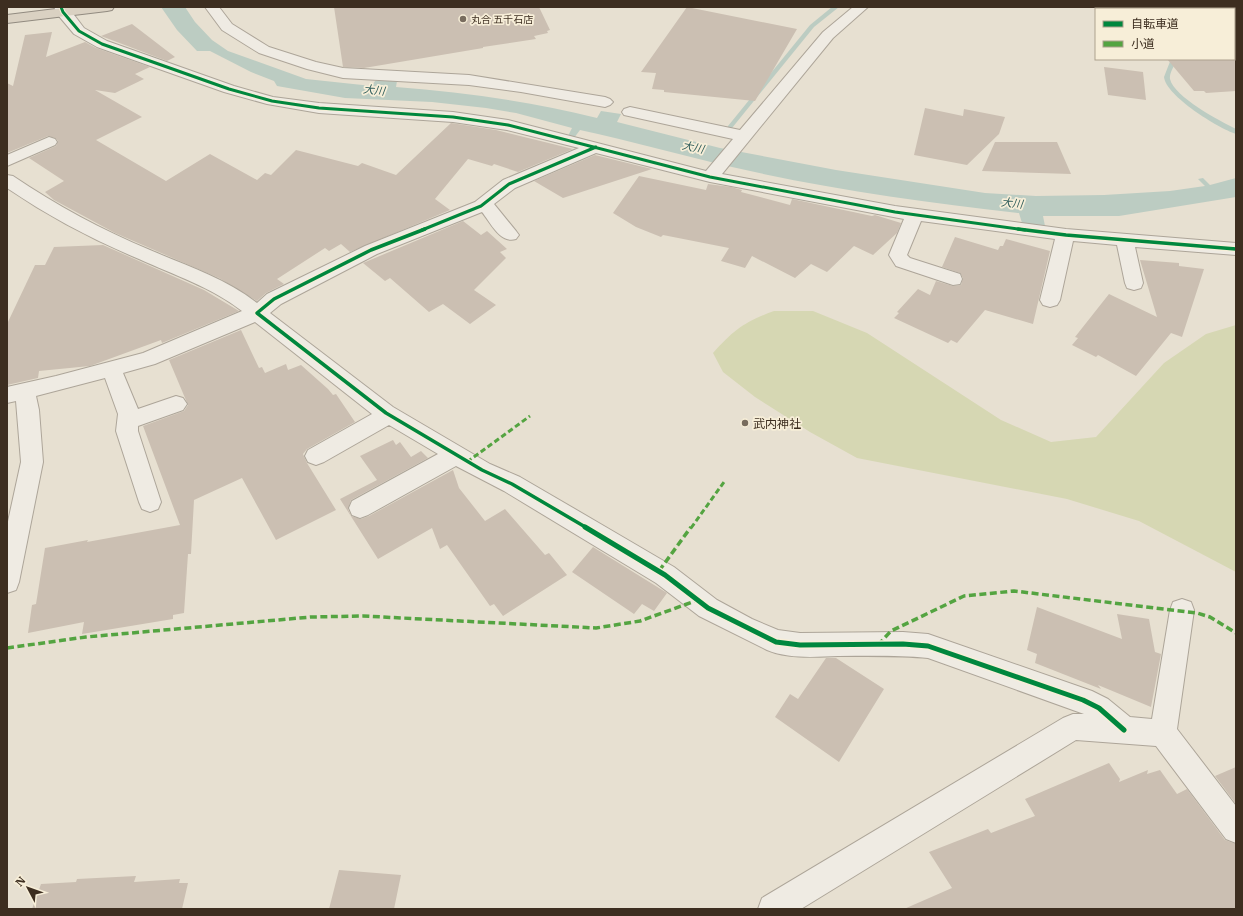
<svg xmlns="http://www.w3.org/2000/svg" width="1243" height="916" viewBox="0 0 1243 916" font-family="'IBM Plex Serif','Noto Sans JP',serif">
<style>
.green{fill:#d6d7b3}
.water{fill:#bcccc2}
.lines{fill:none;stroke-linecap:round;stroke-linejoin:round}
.stream{fill:#bcccc2;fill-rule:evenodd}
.building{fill:#cbbfb2}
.minor-casing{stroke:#ada599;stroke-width:2}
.highway-casing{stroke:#928b80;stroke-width:2}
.minor{fill:#efebe3;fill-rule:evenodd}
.highway{fill:#dad1c2;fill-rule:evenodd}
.quiet-far1{stroke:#54a441;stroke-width:3;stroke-dasharray:5.5 3;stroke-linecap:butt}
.quiet{stroke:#54a441;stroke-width:3.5;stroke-dasharray:7 3.5;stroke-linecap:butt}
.cycleway-far2-casing{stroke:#f7eed8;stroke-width:5}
.cycleway-far1-casing{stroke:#f7eed8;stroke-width:6}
.cycleway-casing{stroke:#f7eed8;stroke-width:8}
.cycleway-far2{stroke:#00873e;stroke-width:3}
.cycleway-far1{stroke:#00873e;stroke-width:3.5}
.cycleway{stroke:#00873e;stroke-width:5}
.poi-dot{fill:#786c5e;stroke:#f7eed8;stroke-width:1.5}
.labels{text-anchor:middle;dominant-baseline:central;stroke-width:3.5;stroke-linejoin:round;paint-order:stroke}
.far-poi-label{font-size:10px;fill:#3d2e20;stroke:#f7eed8;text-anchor:start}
.far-water-label{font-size:11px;font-style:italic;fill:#2f5d5a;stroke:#f7eed8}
.poi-label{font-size:12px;fill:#3d2e20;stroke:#f7eed8;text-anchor:start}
</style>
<rect width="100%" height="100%" fill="#e7e0d1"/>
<path class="green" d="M774,311H813L867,333L1001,420L1051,442L1096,437L1164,363L1206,334L1236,325V572L1139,521L1067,499L857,458L810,432L755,397L723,372L713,353C734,330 744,322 774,311Z"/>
<path class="water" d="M161,7H185L195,22L212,40L228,51L306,79L372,86L375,81H397L396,87C465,92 531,102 597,118L601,111L621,114L617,122L720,148L836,170L985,193L1036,196L1104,195L1170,191L1205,186L1198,179L1203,178L1210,185L1236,178V197L1119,216H1043L1045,226L1022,223L1019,213C923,202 827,189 732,167C681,155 631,141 580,130L574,138L568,136L572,128L516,113L486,108L432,102L345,98L277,86L274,81L251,72L210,51H197L177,30Z"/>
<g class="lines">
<path class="stream" d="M832,7H839L814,27L732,128H728V126L810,25Z
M1170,7H1176L1177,9H1171Z
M1171,59H1177C1175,65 1169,73 1170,79C1174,97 1220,121 1236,129V134C1218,128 1166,96 1164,77Z"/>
</g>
<path class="building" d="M334,7H539L550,30L547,31L548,33L534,36L536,39L483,47V48L364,68L343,67Z
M687,7L797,29L755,101L664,92V90L652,89L656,73L641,72Z
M132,24L175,57L167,61L101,36Z
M52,32L46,57L85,42L96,48L150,67L135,74L144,79L115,93L95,90L142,117L96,140L166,181L210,154L257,180L265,173L271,175L296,150L358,166L362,163L396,175L451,123L496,130L573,149L518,172L494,164L492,166L468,159L435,199L450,210L350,252L341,244L329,251L325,248L277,279L284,284L266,293L257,301L219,278L115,233L54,200L45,192L64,181L29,158L56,146L58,141L55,138L48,136L7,153V83L13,86L25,35Z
M1167,59H1236V91L1206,93L1204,91H1194Z
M1104,67L1143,72L1146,100L1108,95Z
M925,108L963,116L964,109L1005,117L999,134L967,165L914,155Z
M995,142H1057L1071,174L982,171Z
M595,155L652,169L563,198L534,181Z
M639,176L706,190L708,184L731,187L742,190L741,192L790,205L792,199L872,216L875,215L901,223L897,233L873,255L854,246L827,272L811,264L795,278L752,256L745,268L721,261L729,248L663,235L661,237L636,227L613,213Z
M463,221L481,235L487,231L507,249L500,252L506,258L474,290L496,305L470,324L443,304L429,312L390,278L385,281L363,263Z
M955,237L998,250L1000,246H1003L1006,239L1050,251L1033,324L985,310L957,343L951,340L948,343L894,318L899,313L897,312L918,289L930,295L936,281L953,286L961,285L963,278L960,273L942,267Z
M103,245L204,290L239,311L162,343L161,340L90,366L39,371L38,378L7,385V324L35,265H45L54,247Z
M1140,260L1179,263V266L1204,269L1182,337L1171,333L1136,376L1098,355L1096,357L1072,345L1078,338L1075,337L1109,294L1157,317Z
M241,330L259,368L262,367L265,373L286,364L288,370L301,365L328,389L333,395L336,394L355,422L307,449L303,454L307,463L336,510L276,540L242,478L194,500L191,554H188L184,613L173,615V619L82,634L84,622L28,633L32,605L36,604L45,548L88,540L87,542L180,525L143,426L184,411L188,405L169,360Z
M393,440L396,445L400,442L411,457L421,451L428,458L351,500L348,509L351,516L361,519L369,516L453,470L459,488L485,521L505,509L545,555L549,553L567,575L503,616L494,604L490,606L447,545L440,549L432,528L378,559L340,499L377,480L360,456Z
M593,547L667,593L654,611L642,604L634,614L572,572Z
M1037,607L1122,639L1117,614L1149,619L1155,652L1161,654L1151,707L1098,685L1101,689L1035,663L1037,654L1027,650Z
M826,658H836L884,689L839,762L775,717L790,694L798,699Z
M1109,763L1120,779L1119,782L1148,770L1147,774L1160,770L1177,794L1187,789L1225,840L1236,844V909H904L952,888L929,852L988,829L991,833L1035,816L1025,799Z
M1236,767V804L1215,776Z
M339,870L401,875L394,909H329Z
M136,876L134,882L180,879L179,883H188L182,909H32L41,884L76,882L77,879Z"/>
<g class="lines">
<defs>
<path id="minor" d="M54,7H68L84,28L107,41L234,86L273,97L319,103L453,112L508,120L706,171L733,139L624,115L622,112L624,109L630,107L740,130L823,32L853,7H868L833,38L722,174L895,206L1066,229L1236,243V255L1135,247L1143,283L1141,288L1134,290L1127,288L1125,283L1117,245L1073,241L1060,300L1057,305L1050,307L1043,305L1040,300L1055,239L921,221L907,255L910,258L960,274L962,279L960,284L953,285L896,266L889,255L904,219L710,182L596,153L515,188L494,204L516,231L519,235L516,239C500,244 491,223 482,212L377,254L281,304L270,313L393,407L490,464L520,477L604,526L674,567L717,600L752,619L778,630L800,633L903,632L928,634L1092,691L1108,699L1130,717L1152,719L1170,610L1173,602L1182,599L1191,602L1194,610L1177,729L1236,806V843L1226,839L1156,746L1076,740L801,909H758L762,898L1063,718L1073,714H1084L928,658C898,655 868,656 838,656C814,657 789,659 767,650L699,616L656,583L504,491L456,466L368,515L360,518L352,515L349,508L352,501L438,454L389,425L324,462L316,465L308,462L305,456L308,450L372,414L255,322L155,364L123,373L138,409L176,396L183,398L187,404L183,410L138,426V431L161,502L158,509L150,512L142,509L139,502L116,431L118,414L105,378L36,396L39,410L43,462L19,582L16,590L7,593V526L21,462L16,401L7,403V387L56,376L143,353L242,311C211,287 174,275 139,259C93,240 48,216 7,188V175L13,176C56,205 102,230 150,250C187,266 225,278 257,303L267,294L365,246L475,202L503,180L579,148L507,130L453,122L319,113L267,104L224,92L97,47L74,34L58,15Z
M205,7H219L232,24L269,47L316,62L343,68L469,75L605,97L610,99L613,102L610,105L605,107L521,92L469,85L343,78L307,69L259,53L222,30Z
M49,137L55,139L57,142L55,145L7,166V155Z"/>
<path id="highway" d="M72,7H114L112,10L107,11L7,23V15Z"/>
</defs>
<use href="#minor" class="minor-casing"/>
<use href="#highway" class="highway-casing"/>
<use href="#minor" class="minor"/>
<use href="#highway" class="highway"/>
<path class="quiet-far1" d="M467,462L530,416
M691,528L724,482"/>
<path class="quiet" d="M659,571L691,527
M878,645L891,631L964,596L1014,591L1197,613L1210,617L1236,633
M7,648L86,637L311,617L363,616L596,628L640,621L698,600"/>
<defs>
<path id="cycleway-far2" d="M61,7L63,12L79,31L102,44L229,89L272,101L319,108L453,117L508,125L710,177L895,212L1025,230
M422,230L481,206L509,184L596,147"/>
<path id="cycleway-far1" d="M425,229L371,250L274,299L257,313L386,413L482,470L512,484L587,528
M1018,229L1066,235L1236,249"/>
<path id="cycleway" d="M585,527L665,575L708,608L776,642L800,645L903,644L928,646L1083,700L1099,708L1124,730"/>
</defs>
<use href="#cycleway-far2" class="cycleway-far2-casing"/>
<use href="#cycleway-far1" class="cycleway-far1-casing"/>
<use href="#cycleway" class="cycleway-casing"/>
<use href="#cycleway-far2" class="cycleway-far2"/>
<use href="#cycleway-far1" class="cycleway-far1"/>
<use href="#cycleway" class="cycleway"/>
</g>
<g class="poi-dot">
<circle cx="463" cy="19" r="4"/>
<circle cx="745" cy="423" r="4"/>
</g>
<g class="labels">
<g class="far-poi-label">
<text x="471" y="19">丸合 五千石店</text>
</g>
<g class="far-water-label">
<text transform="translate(374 90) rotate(6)">大川</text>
<text transform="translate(693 147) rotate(12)">大川</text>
<text transform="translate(1012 203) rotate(6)">大川</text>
</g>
<g class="poi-label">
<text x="753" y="423">武内神社</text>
</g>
</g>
<rect width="1243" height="916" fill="none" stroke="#3d2e20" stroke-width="16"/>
<rect x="1095" y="8" width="140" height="52" fill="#f7eed8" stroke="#ada18e"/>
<rect x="1103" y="21" width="20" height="6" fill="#00873e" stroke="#ada18e"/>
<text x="1131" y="28" font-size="12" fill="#3d2e20">自転車道</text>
<rect x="1103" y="41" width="20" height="6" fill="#54a441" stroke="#ada18e"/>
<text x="1131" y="48" font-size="12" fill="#3d2e20">小道</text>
<g transform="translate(28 888) rotate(311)" stroke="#f7eed8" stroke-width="3" paint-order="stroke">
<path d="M0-3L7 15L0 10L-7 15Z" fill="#3d2e20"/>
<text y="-6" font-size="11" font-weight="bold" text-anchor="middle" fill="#3d2e20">N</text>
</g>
</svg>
